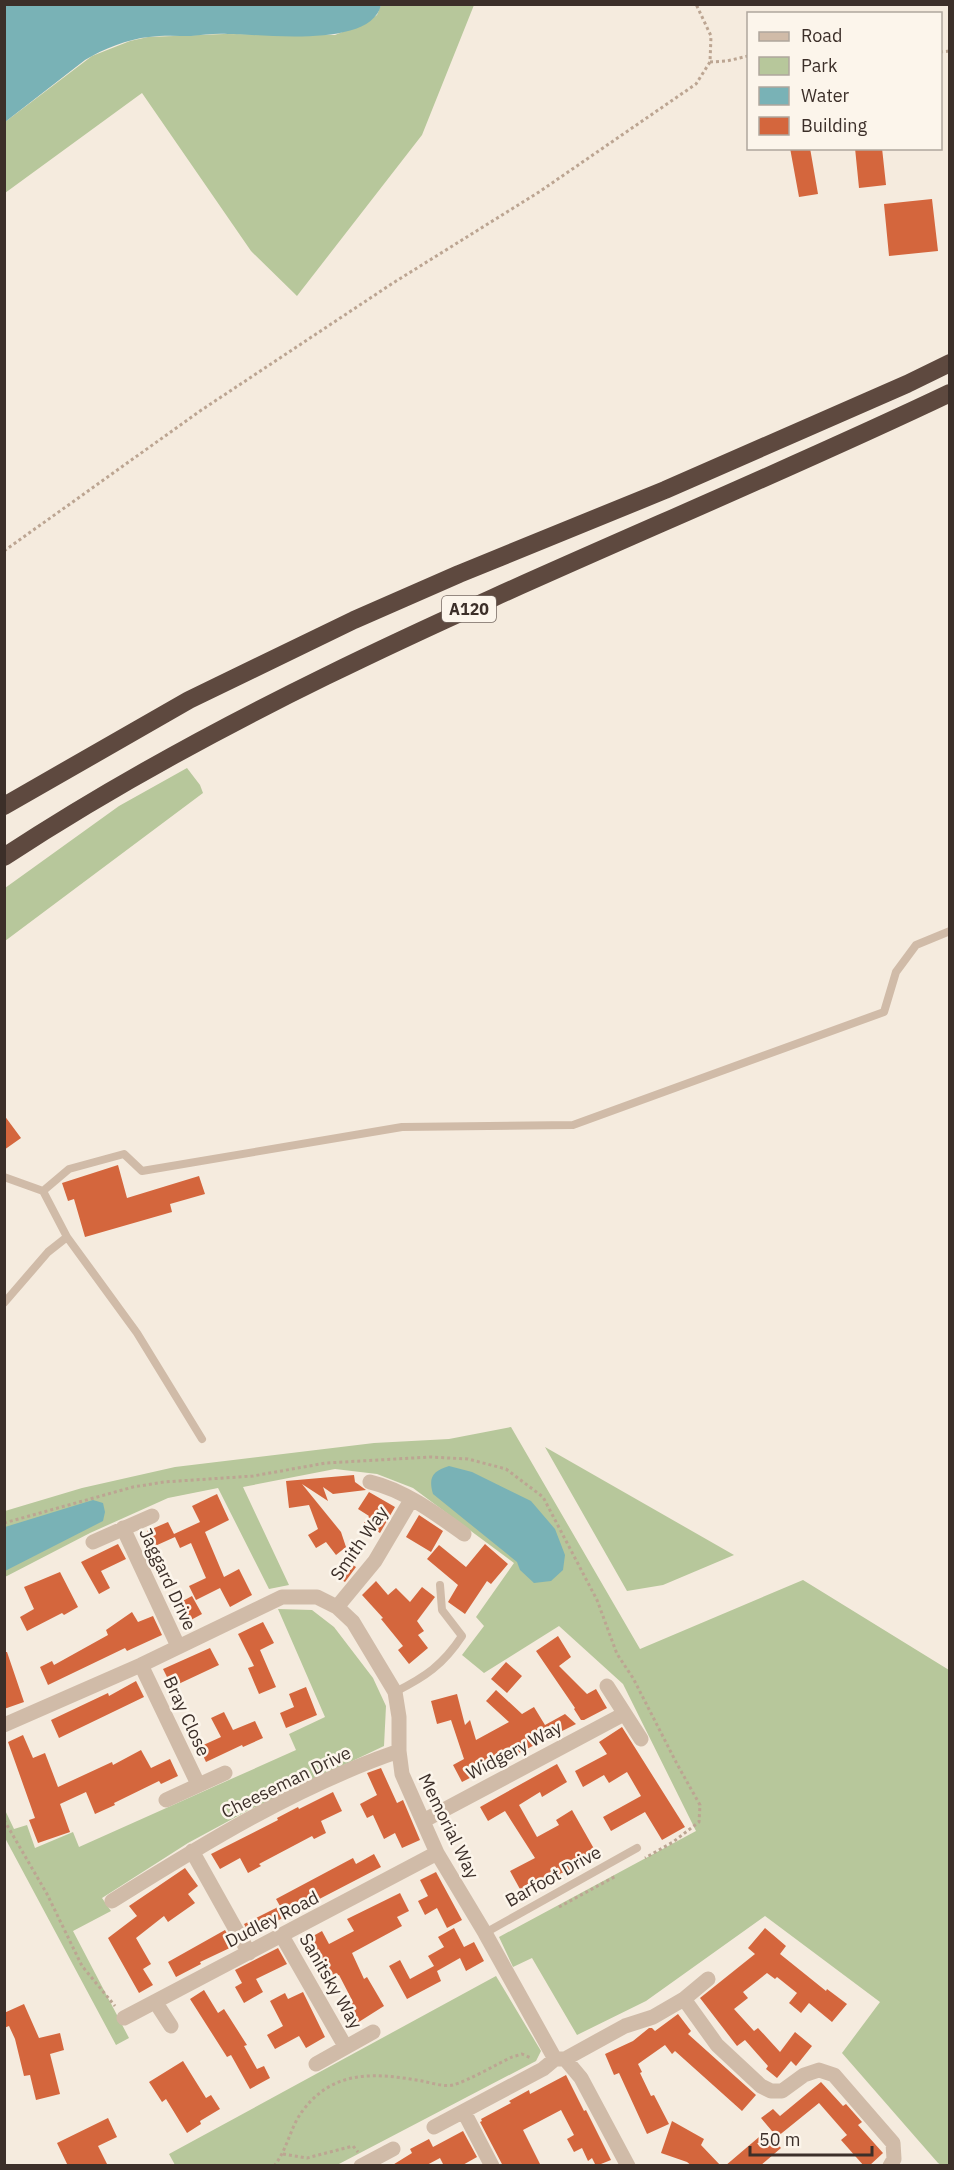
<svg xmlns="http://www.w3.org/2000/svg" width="954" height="2170" viewBox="0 0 954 2170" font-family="'IBM Plex Sans',sans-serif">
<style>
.green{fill:#b7c79b}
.water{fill:#79b2b6}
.building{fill:#d4663d}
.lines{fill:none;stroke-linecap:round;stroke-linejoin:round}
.path{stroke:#bca592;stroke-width:3;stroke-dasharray:3 3;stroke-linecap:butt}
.lane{stroke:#d0bba8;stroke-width:8}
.street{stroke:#d0bba8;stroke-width:15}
.highway{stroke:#5e493f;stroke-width:18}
.labels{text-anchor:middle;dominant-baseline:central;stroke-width:5;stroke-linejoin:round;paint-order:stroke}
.shield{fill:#fcf5eb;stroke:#766a63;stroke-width:1.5}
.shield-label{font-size:16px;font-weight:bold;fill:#3c2f29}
.street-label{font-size:18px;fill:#3c2f29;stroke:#fcf5eb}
</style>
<rect width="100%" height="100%" fill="#f5ebde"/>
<path class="green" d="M381,5H474L422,135L297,296L251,251L142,93L5,193V122L92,56L130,41L148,37L224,34L335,35L367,22L377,15Z
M187,768L200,785L203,793L5,941V888L119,806Z
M511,1427L640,1649L803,1580L949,1670V2165H941L938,2163L842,2053L880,2002L765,1916L646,2001L577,2035L532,1958L513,1967L499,1937L696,1831L623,1684L559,1626L484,1673L462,1655L484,1626L476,1617L514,1563L413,1488L377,1474L335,1469L243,1487L289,1585L269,1589L218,1488L168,1498L90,1533L5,1577V1511L82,1488L175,1467L374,1443L449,1439Z
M545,1447L734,1555L663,1585L627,1591Z
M278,1609L312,1610L334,1627L373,1678L386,1706L384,1746L249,1810L188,1843L102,1898L111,1911L73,1931L129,2038L116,2045L5,1838L4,1808L14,1829L27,1825L35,1848L73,1832L79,1847L296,1750L289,1734L325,1717Z
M496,1976L541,2051L536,2061L337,2165H175L169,2154Z"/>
<path class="water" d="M5,4H381V5C371,49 261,34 228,34C215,33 203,35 191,36C177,36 163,35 149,37C128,39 103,49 85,60L5,122Z
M449,1466L472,1472L531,1501L555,1529L565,1555L563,1570L551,1581L534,1583L520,1570L517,1562L433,1494C428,1477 433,1471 449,1466Z
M93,1500L103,1503L105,1512L103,1521L5,1571V1527Z"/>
<path class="building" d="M790,148H810L818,194L799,197Z
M855,148H882L886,185L859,188Z
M932,199L938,251L889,256L884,204Z
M4,1115L21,1138L4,1150Z
M118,1165L127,1198L199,1176L205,1194L170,1204L172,1212L85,1237L74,1199L68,1201L62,1183Z
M354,1475L355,1482L366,1490L333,1494L323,1487L328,1501L302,1484L341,1532L346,1547L336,1555L326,1542L316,1548L308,1535L318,1529L309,1505L289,1508L286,1481Z
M369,1492L395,1507L380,1533L364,1523L369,1516L358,1509Z
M217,1494L229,1520L205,1532L224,1577L239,1569L252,1595L230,1607L220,1588L196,1600L189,1586L206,1578L191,1543L180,1548L175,1537L155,1546L147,1531L168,1522L174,1534L200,1522L192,1506Z
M419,1515L443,1531L431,1552L406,1537Z
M118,1544L126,1559L101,1571L110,1588L99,1594L81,1562Z
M485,1544L508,1564L491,1584L487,1581L465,1614L448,1602L458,1585L427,1559L439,1545L466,1567Z
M343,1559L356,1567L345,1582L334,1575Z
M60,1572L78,1607L64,1615L62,1613L27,1631L20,1617L34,1609L24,1587Z
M376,1581L388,1595L396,1588L410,1602L422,1587L435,1597L417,1621L424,1631L418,1635L428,1648L409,1664L398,1650L403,1646L381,1619L383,1618L362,1595Z
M192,1596L202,1614L189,1621L179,1603Z
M132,1612L138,1622L153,1616L162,1635L127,1651L125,1648L48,1685L40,1667L52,1661L54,1665L108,1635L106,1630Z
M263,1622L274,1643L260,1650L276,1687L259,1694L248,1668L254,1666L238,1634Z
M558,1636L571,1657L559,1666L587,1694L596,1689L607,1708L584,1720H581L574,1709L575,1708L536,1651Z
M210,1648L219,1665L172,1687L163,1669Z
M4,1652H7L24,1702L4,1709Z
M506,1662L522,1676L507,1693L491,1679Z
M136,1681L144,1697L59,1738L51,1720L108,1693L109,1696Z
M306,1687L317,1715L286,1728L280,1713L294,1707L289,1694Z
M496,1690L522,1714L534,1707L545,1725L565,1714L576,1724L462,1782L453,1765L464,1759L451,1720L437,1724L431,1701L457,1694L465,1725L470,1720L476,1740L509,1722L486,1701Z
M224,1712L233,1730L255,1721L263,1738L243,1747L242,1745L206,1762L199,1747L221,1737L211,1718Z
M622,1727L685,1827L662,1840L645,1812L611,1831L603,1817L641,1796L627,1772L609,1783L604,1775L583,1787L575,1771L607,1754L599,1742Z
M23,1735L33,1758L45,1753L58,1787L112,1762L113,1765L141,1750L151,1768L170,1759L178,1776L161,1784L159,1781L114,1803L115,1805L95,1814L86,1792L60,1804L70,1832L38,1843L29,1820L35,1818L8,1742Z
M557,1764L567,1782L542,1797L540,1792L519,1805L537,1837L559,1825L556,1820L572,1810L597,1854L565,1874L564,1872L521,1891L510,1871L535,1858L505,1811L488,1821L480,1807Z
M381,1768L397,1803L403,1800L420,1840L402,1848L395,1833L384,1839L373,1815L367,1818L360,1804L377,1795L367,1773Z
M333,1792L342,1811L321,1821L326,1833L314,1839L312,1836L259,1864L261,1866L248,1873L240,1858L220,1869L211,1854L278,1820L277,1818L298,1807L299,1809Z
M374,1854L381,1867L277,1921L278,1923L251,1937L244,1924L280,1906L276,1899L353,1858L356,1864Z
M185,1868L198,1886L188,1894L195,1903L168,1922L164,1916L136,1938L151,1964L143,1969L153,1985L139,1993L108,1938L137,1916L129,1906Z
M436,1872L462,1920L447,1928L437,1908L425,1915L418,1901L428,1896L420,1880Z
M400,1893L409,1911L397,1917L402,1926L352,1953L364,1979L367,1977L384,2006L354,2025L342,2006L352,2000L339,1975L327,1981L306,1940L322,1931L329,1944L354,1931L347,1919Z
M454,1928L464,1947L474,1942L484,1961L466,1971L460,1958L437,1971L441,1981L407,1999L389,1966L400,1960L410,1979L434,1966L428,1956L444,1947L438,1937Z
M765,1928L786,1946L780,1954L826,1991L827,1989L847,2004L832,2022L809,2003L801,2013L789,2003L797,1993L777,1977L775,1979L767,1973L743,1992L748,1998L734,2009L754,2031L758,2028L780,2052L795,2032L812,2046L796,2066L791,2061L777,2078L766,2069L768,2066L745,2040L737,2046L700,1998L755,1954L748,1948Z
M225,1930L234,1946L200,1962L201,1964L176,1977L168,1962Z
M278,1948L287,1964L256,1979L263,1992L244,2003L235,1987L242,1983L235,1970Z
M204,1990L218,2013L224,2009L247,2045L244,2046L257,2069L264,2066L270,2078L250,2089L231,2055L227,2057L190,1999Z
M303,1992L325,2037L306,2048L299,2036L275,2049L267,2035L283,2026L270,2001L285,1993L288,1999Z
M24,2004L39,2038L60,2033L64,2050L50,2054L60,2094L36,2100L30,2075L24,2076L15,2039L9,2026L4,2028V2013Z
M678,2014L691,2031L688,2034L756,2095L742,2111L675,2051L672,2054L665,2045L638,2064L642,2072L640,2073L651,2096L654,2095L669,2124L647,2134L619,2073L614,2075L605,2054L633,2041L649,2028H652L655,2031Z
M183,2061L206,2098L211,2095L220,2109L200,2121L201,2124L187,2133L166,2099L162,2102L149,2082Z
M566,2075L584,2111L586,2110L611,2160L596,2166L592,2158L588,2161L582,2148L574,2152L567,2139L574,2135L561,2110L523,2130L541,2166H503L480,2122L482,2121L481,2119L511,2103L509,2101L529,2090L530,2094Z
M821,2082L843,2106L846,2104L862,2122L858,2125L883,2153L869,2166H864L841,2140L847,2135L819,2103L777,2137L761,2118L773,2109L780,2116Z
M108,2118L117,2137L98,2146L108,2166H68L57,2143Z
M672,2121L704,2139L701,2145L721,2166H692L687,2162L661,2153Z
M463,2131L477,2157L461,2166H444L440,2158L425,2166H391L412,2153L410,2149L429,2139L433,2147Z
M766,2131L781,2148L760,2166H725Z"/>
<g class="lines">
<path class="path" d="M940,52L950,51
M710,62L727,61L748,56
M4,551L200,411L393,283L539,192L696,84L710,62L711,36L696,4
M4,1523L133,1487L164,1482L253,1476L326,1463L430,1457L468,1459L506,1469L543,1497L597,1600L617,1654L633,1678L677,1764L700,1805L699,1822L673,1842L645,1858
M4,1820L47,1894L82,1966L115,2006
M559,1907L616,1876
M283,2154L307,2158L353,2146L358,2152
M274,2166C288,2149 290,2126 304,2109C335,2069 377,2073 422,2081C432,2083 443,2087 453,2085C468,2081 497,2064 512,2057L522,2054L531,2058"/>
<path class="lane" d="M4,1177L43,1191
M4,1303L48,1252L67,1237
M202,1439L137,1333L67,1237L43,1191L69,1169L124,1154L142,1171L402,1127L573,1125L884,1012L896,972L916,945L950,931
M395,1692C425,1677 443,1665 462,1636L442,1610L440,1585
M485,1933L637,1848"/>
<path class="street" d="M370,1482C404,1490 435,1513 464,1534
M123,1528L178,1646
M93,1542L152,1516
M337,1607L375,1561L411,1500
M141,1665L198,1784
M607,1686L641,1739
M4,1725L141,1665L282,1597H317L337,1607L353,1622L395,1692L399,1717V1751L402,1774L437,1853L485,1933L555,2059
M166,1800L225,1773
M423,1821L624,1714
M192,1851L249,1953
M112,1901C203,1844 297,1786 399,1751
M282,1936L345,2046
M684,1999L717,2045L761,2086L771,2091H782L804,2075L819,2070L834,2075L893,2143L894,2159L890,2166
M156,2003L171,2026
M124,2018L437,1853
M565,2059L581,2078L628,2166
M316,2064L373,2032
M464,2112L492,2166
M434,2127L543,2069L555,2059H565L625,2026L653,2017L684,1999L708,1979
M361,2166L393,2149"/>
<path class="highway" d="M4,806L189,700L354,620L459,574L665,490L907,384L950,363
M4,857C299,663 633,544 950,393"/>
</g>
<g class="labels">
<rect class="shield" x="442" y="596" width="54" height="26" rx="4.5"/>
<g class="shield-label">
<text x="469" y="609">A120</text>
</g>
<g class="street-label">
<text transform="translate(359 1543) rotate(-55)">Smith Way</text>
<text transform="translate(168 1579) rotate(65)">Jaggard Drive</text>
<text transform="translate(187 1716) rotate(65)">Bray Close</text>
<text transform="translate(514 1750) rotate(-28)">Widgery Way</text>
<text transform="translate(286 1782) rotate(-26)">Cheeseman Drive</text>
<text transform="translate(449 1826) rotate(64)">Memorial Way</text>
<text transform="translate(553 1876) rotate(-29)">Barfoot Drive</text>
<text transform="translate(272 1919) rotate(-27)">Dudley Road</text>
<text transform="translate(331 1981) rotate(60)">Sanitsky Way</text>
</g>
</g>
<rect width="954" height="2170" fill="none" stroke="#3c2f29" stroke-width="12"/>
<rect x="747" y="12" width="195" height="138" fill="#fcf5eb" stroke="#afa69d" stroke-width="1.5"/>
<rect x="759" y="32" width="30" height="9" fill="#d0bba8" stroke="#afa69d" stroke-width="1.5"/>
<text x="801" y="42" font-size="18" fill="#3c2f29">Road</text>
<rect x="759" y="57" width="30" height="18" fill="#b7c79b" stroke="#afa69d" stroke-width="1.5"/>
<text x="801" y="72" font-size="18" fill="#3c2f29">Park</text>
<rect x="759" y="87" width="30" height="18" fill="#79b2b6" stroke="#afa69d" stroke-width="1.5"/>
<text x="801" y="102" font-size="18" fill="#3c2f29">Water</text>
<rect x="759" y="117" width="30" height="18" fill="#d4663d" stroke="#afa69d" stroke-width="1.5"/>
<text x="801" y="132" font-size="18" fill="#3c2f29">Building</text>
<path d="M750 2146v9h122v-9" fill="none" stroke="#3c2f29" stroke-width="3"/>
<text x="759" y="2146" font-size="18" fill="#3c2f29" stroke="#fcf5eb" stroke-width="4.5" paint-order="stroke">50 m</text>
</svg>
